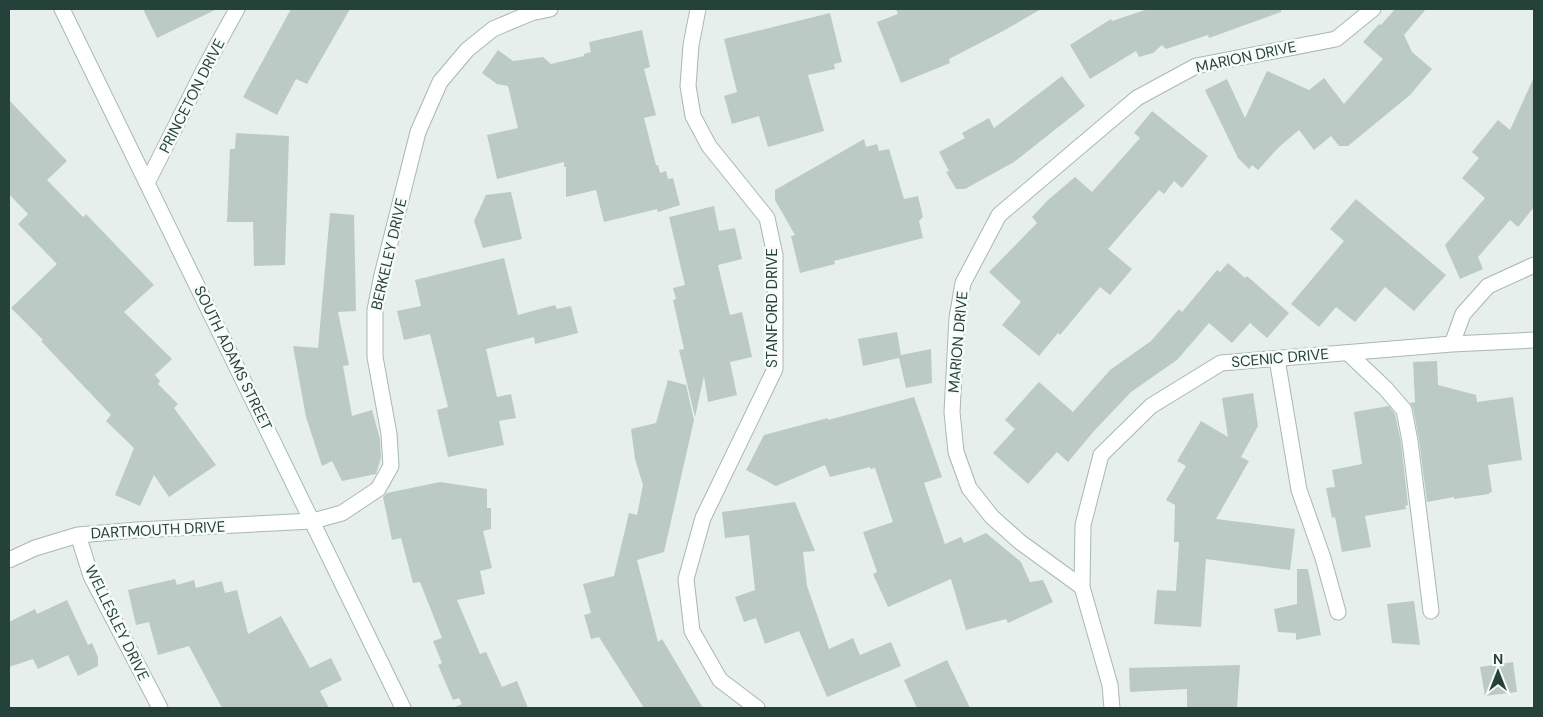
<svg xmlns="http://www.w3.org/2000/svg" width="1543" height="717" viewBox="0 0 1543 717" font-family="'DM Sans',sans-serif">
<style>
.building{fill:#bbcac4}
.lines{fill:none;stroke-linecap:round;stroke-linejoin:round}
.lane-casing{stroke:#a8b8b2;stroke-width:17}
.street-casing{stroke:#a8b8b2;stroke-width:17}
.secondary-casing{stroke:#a4bbb3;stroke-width:17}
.lane{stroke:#fff;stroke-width:15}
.street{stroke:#fff;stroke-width:15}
.secondary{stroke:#fff;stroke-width:15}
.labels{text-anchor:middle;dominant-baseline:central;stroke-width:5;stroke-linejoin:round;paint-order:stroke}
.street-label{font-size:15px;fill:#24423a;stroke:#f7fbf9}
</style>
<rect width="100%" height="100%" fill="#e6efeb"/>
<path class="building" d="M143,9H217L157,38Z
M291,9H350L307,84L296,79L277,115L243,97Z
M896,9H1041L1005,30L949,59L950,63L901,83L877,22L898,14Z
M1148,9H1281V12L1209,38L1208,35L1166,49L1162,45L1153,53L1139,57L1136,51L1090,79L1070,45L1111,19L1112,21Z
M1395,9H1426L1404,35L1412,52L1432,69L1410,95L1348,146H1339L1331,136L1314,150L1299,130L1279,147L1258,170L1252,165L1249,169L1238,158L1205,90L1227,79L1245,118L1267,71L1309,90L1324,78L1344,104L1383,59L1363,42L1379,24L1381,25Z
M830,13L842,62L834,64L835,69L808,75L824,131L768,147L759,116L732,124L724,96L737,92L724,39Z
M642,30L650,67L644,69L656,115L644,118L656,165H658L660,173L666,171L668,179L673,178L680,205L658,212L657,209L604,222L596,190L566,197V167H564V162L497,179L487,135L518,128L508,86L497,84L482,73L498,50L513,61L543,57L551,64L584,56V54L591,52L589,42Z
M1062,76L1085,106L1014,162L965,189H956L946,172L949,171L939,152L965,138L962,133L989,118L994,128Z
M1534,77V207L1518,227L1510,220L1478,257L1483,269L1460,279L1445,245L1485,198L1462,178L1479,158L1472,152L1498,120L1510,130Z
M9,100L67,161L47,180L83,217L86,214L154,285L124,312L172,359L155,375L160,381L158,384L178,404L174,408L216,465L169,497L154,475L140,506L115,495L134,448L106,421L111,415L41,341L43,340L11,308L57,264L18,224L28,214L9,194Z
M1152,111L1208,156L1182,188L1174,181L1164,194L1159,190L1108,249L1132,269L1110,295L1100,287L1060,335L1058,333L1039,356L1002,325L1021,302L989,272L1037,223L1032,217L1048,200L1075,177L1092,192L1140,138L1134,133Z
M236,133L289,136L285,265L254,266L253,222H227L230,149H235Z
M864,139L866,147L877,144L879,151L889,149L904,199L918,196L923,217L919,221L923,238L834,261L835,264L800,273L791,236L795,235L775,200V190Z
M511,192L522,239L483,248L474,221L486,195Z
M1356,199L1446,275L1414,311L1385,287L1355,322L1336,307L1319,327L1291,304L1344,241L1330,229Z
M714,206L719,231L735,228L742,259L718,265L730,315L742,312L752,357L730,362L737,395L708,402L704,376L695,417L679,350L684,349L673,300L676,299L673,288L685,285L669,217Z
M330,213L354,215L356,311L338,312L349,365L343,366L352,416L372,410L380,439L381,458L376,474L342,481L332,461L322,466L306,417L293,346L318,348Z
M504,258L518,315L555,305L557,309L571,306L578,333L535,344L534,337L486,349L497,397L511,394L516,418L499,421L504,445L448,457L437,410L448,407L430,334L404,340L397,311L421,306L415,280Z
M1228,263L1245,278L1247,276L1289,313L1267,338L1250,323L1232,343L1209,323L1177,360L1131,392L1094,431L1068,462L1057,452L1028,484L993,453L1015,429L1005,420L1039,382L1073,412L1110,370L1151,341L1179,309L1182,312L1217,270L1220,272Z
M897,332L901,355L931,349L932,383L906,388L899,358L863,366L858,339Z
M1437,361L1438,385L1476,395L1477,402L1513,397L1522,460L1488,465L1492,492L1489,493V494L1454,499V497L1427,502L1419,440L1413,408L1410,403L1415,402L1413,362Z
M668,380L686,385L694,420L664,552L637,560L658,642L662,639L703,708H644L599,637L591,639L584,615L591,613L583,584L614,576L629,513L637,515L643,485L635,459L631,429L656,423Z
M1253,393L1258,426L1241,457L1249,461L1216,519L1295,529L1290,570L1206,559L1201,627L1154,624L1157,590L1176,591L1179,542H1174L1175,505L1166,500L1186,466L1177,461L1201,421L1228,437L1222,398Z
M914,397L942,477L924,483L945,544L961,537L964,543L986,533L1021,562L1030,582L1043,580L1053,602L1008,623L1006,619L966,630L951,579L888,607L873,574L877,572L863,532L893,522L875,468L870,469V467L830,477L825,465L776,486L746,470L764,435L828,418V420Z
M1389,406L1395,414L1401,442L1408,505L1405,506L1406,509L1365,516L1371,547L1342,552L1335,517L1332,518L1326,488L1335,487L1332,470L1362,464L1354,412Z
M440,482L487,489V508H491V529L483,531L492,568L480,571L485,594L457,600L480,654L486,652L502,687L517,681L528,708H453L462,704L459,698L453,700L438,665L442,663L433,641L442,638L420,582L413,583L401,538L392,540L383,497L387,493Z
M795,502L815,551L803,552L807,586L829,649L853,638L860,655L891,642L901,666L827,697L799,631L765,644L756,618L744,622L735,597L755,590L749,535L725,538L722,512Z
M1297,569H1308L1321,635L1296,640V633L1278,632L1274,609L1297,604Z
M175,579L177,585L194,580L196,588L222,581L225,593L237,590L248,634L281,616L310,668L331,658L342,680L320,691L329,708H222L189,646L158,655L149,622L136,625L128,590Z
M67,600L88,645L92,643L98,657V666L78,676L68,655L38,669L33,659L9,667V622L35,609L37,614Z
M1414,601L1420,645L1392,643L1387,604Z
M947,660L970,708H917L904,680Z
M1513,662L1517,692L1485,696L1480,667Z
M1240,665L1237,708H1187V689L1130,692L1129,668Z"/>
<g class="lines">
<defs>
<path id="lane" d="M1348,353L1386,389L1404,410L1410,441L1431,611
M1277,359L1299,490L1323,558L1338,612"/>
<path id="street" d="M698,9L691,45L688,86L693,116L709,146L767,218L775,255V369L703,518L686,579L692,631L720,680L757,708
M147,183L209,60L237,9
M1452,344L1463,314L1488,286L1534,265
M78,535L91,576L160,708
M9,560L35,548L78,535L137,530L313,521L342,513L378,489L391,466L389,434L375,357V310L382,275L418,132L440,82L467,50L493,29L531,13L550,9
M1082,587L1020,542L992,517L969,488L956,452L952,412L957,318L963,283L999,215L1137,98L1196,66L1336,39L1373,9
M1112,708L1110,685L1082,587L1083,525L1101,455L1151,406L1221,363L1452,344L1534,340"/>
<path id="secondary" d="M62,9L403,708"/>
</defs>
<use href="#lane" class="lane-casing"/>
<use href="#street" class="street-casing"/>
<use href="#secondary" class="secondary-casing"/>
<use href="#lane" class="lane"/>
<use href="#street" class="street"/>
<use href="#secondary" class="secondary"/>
</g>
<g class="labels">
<g class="street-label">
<text transform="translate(1246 57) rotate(-12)">MARION DRIVE</text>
<text transform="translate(192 96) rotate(-63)">PRINCETON DRIVE</text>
<text transform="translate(389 254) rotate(-77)">BERKELEY DRIVE</text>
<text transform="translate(772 308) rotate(-90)">STANFORD DRIVE</text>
<text transform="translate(958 342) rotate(-85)">MARION DRIVE</text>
<text transform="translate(233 358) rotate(64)">SOUTH ADAMS STREET</text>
<text transform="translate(1280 358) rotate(-5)">SCENIC DRIVE</text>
<text transform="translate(158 530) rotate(-3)">DARTMOUTH DRIVE</text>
<text transform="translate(117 623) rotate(64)">WELLESLEY DRIVE</text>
</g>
</g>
<rect width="1543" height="717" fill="none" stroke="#24423a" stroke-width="20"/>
<g transform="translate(1498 672)" stroke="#f7fbf9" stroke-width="4" paint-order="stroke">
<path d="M0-4L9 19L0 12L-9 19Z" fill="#24423a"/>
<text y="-8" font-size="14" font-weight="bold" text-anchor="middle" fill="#24423a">N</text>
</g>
</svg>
